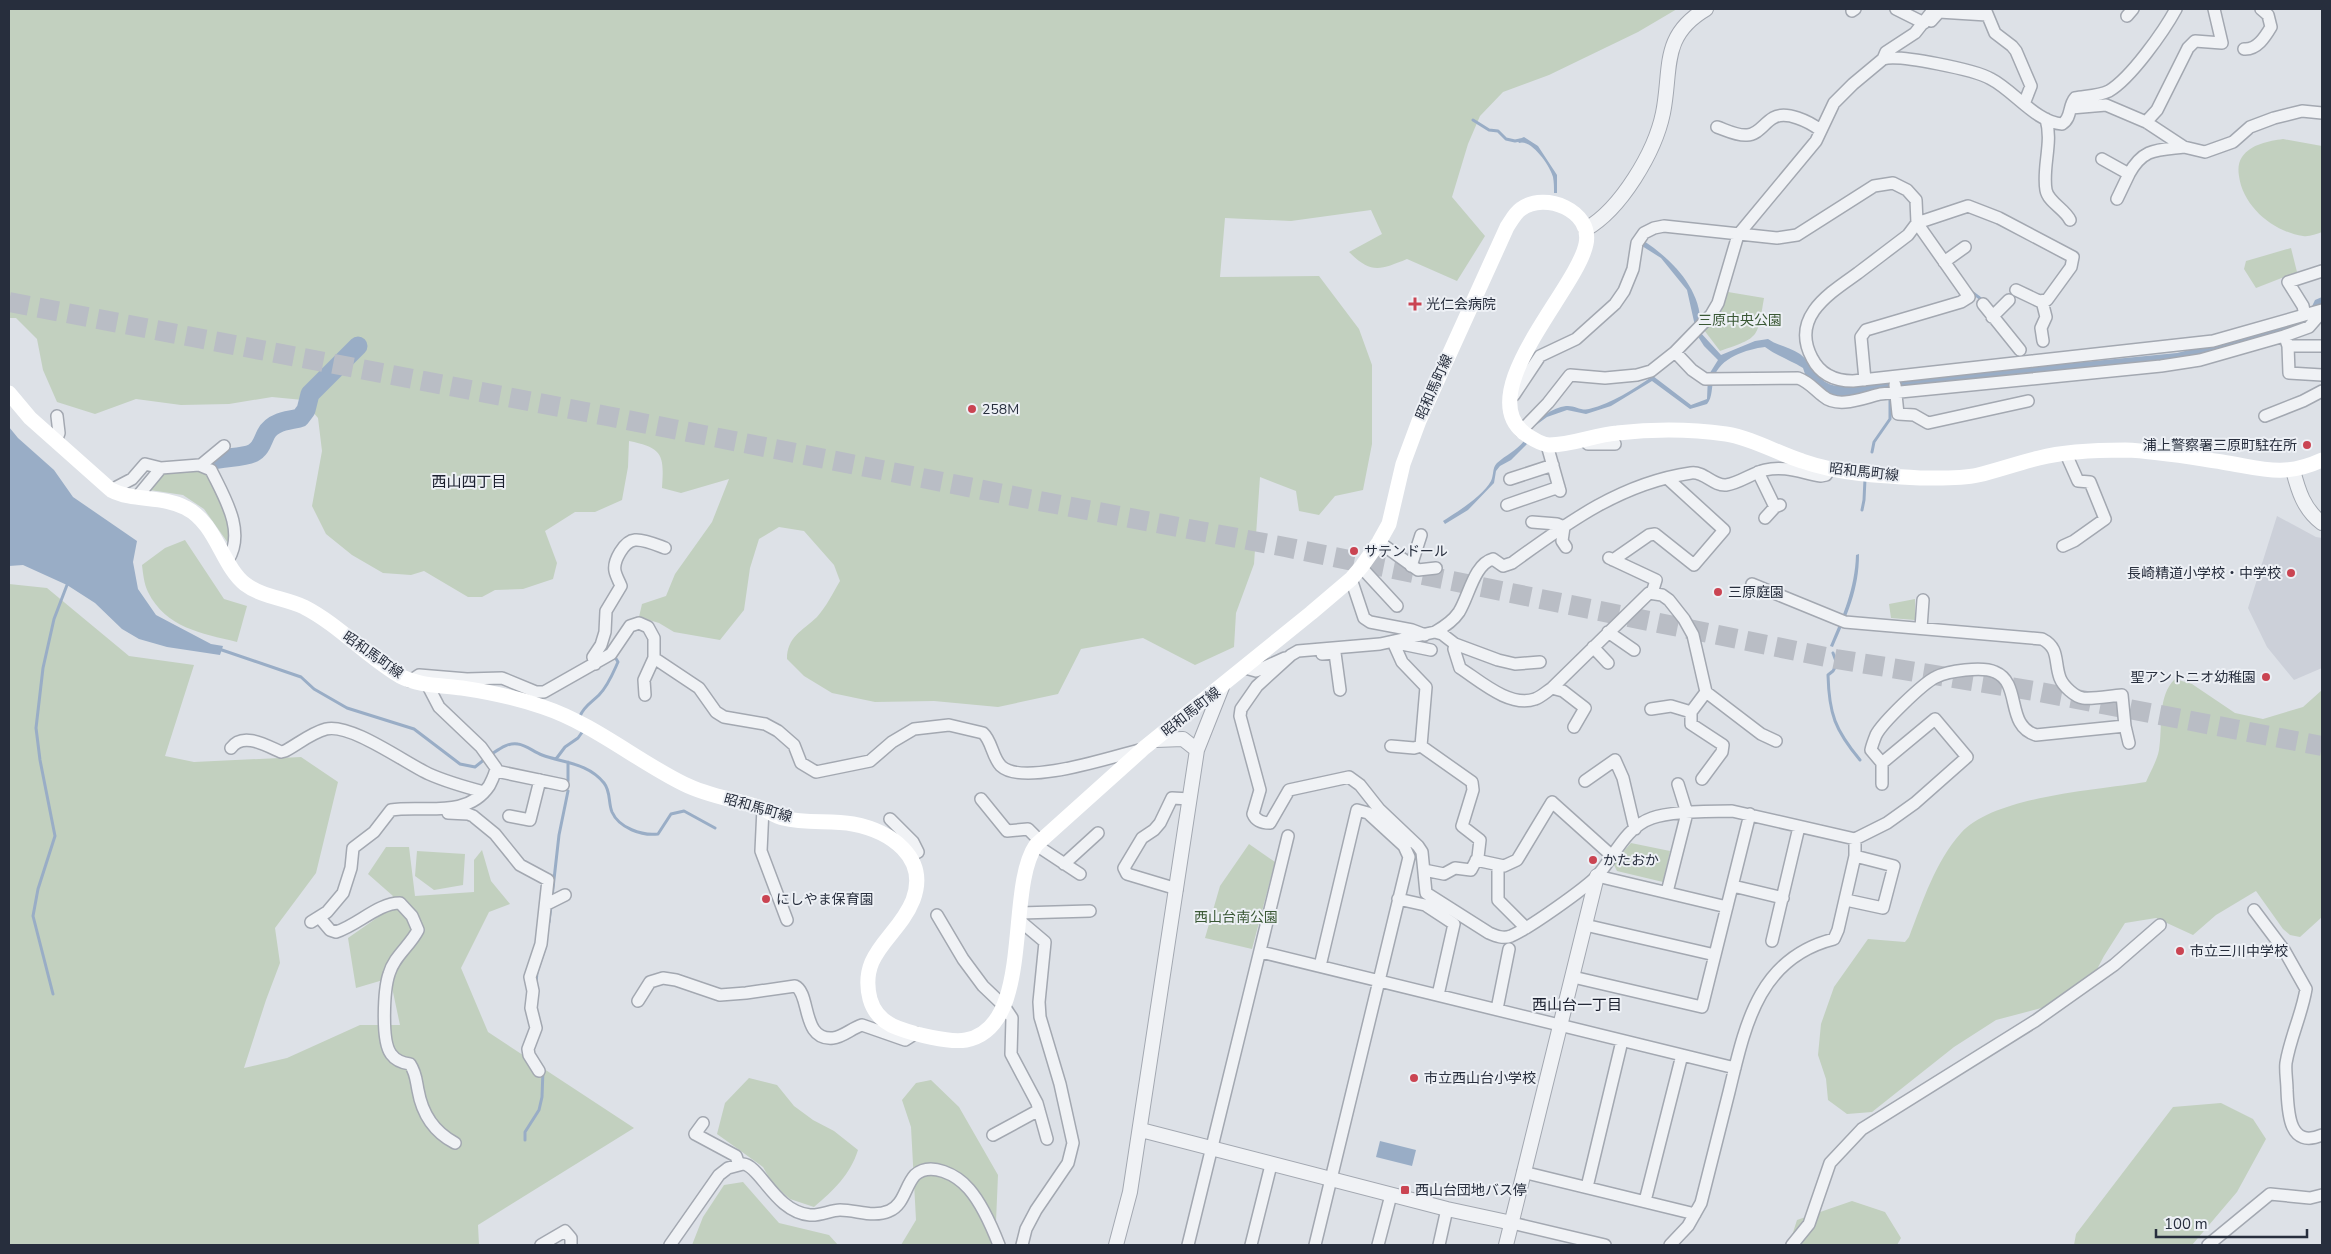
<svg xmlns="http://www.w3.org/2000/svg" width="2331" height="1254" viewBox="0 0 2331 1254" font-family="'Nunito Sans','Noto Sans JP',sans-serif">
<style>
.built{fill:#ccd0d9}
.green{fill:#c2d0bf}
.water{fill:#99adc6}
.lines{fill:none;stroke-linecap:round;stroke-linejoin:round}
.stream{stroke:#99adc6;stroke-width:3}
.river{stroke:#99adc6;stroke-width:19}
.motorway-tunnel{stroke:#b9bdc5;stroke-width:20;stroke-dasharray:20 10;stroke-linecap:butt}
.minor-casing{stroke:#a3a8b1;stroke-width:14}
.tertiary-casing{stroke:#a3a8b1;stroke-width:16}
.minor{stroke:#f0f2f5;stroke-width:11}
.tertiary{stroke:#f0f2f5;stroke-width:14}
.secondary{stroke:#fff;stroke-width:15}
.poi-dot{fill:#ca4452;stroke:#edf0f5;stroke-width:2}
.labels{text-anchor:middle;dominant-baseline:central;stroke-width:4;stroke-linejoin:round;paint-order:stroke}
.poi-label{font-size:14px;fill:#272e3d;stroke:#edf0f5;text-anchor:start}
.park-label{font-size:14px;fill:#3a5835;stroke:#edf0f5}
.street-label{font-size:14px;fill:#272e3d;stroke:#edf0f5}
.neighbourhood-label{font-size:15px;fill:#1a1f2e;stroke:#edf0f5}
</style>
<rect width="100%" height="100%" fill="#dde1e7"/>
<path class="built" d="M2277,516L2316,537L2322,538V668L2294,680L2267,647L2248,608Z"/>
<path class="green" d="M9,9H1677L1638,32L1549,75L1503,92L1480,116L1468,144L1452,197L1485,236L1457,281L1407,259C1380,270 1371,274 1349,252L1382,234L1371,210L1291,221L1225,218L1220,277L1319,276L1359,329L1372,365V444L1363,490L1335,496L1319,515L1299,511L1296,491L1260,477L1254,564L1236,613L1234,647L1195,665L1143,638L1081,649L1058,694L998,707L934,701L875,702L832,693L804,676L787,659C787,637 802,631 817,617C826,607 833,593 840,581L834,565L804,531L779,527L759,539L750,568L744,610L720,640L674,632L659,623L639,617L642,604L666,596L675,574L712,522L729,479L681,493L662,488C664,456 664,448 629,441L628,467L622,500L595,512H575L545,531L557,563L553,579L523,589L495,590L482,597H468L424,571L411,575L383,573L352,555L326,534L312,506L322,451L318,418L303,400L272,397L229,404L181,405L136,399L95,414L57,402L43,370L37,339L16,318H9Z
M2283,139L2322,146V232C2316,234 2309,237 2303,236C2274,232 2243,207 2239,176C2238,170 2238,163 2242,157C2251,144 2269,141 2283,139Z
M2291,248L2297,272L2256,288L2244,269L2246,261Z
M1728,292L1764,298C1757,339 1760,337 1720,351L1704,330L1721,311Z
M197,470L209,475L231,525L228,543L204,509L183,495L150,490L163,472Z
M185,540L224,599L247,606L237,642C201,633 166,628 148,592C144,584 143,573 142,565L165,548Z
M9,584L47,588L129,656L194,665L165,756L194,762L301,757L338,782L316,873L275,928L280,963L266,1000L244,1068L287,1058L360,1025H400L390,978L356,988L348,938L381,915L393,896L368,874L386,847H409L415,896L474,892V860L482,850L491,881L510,904L489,912L461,968L488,1032L634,1128L478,1225L479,1245H9Z
M1915,599V620L1891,618L1889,604Z
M2175,679L2192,684L2235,713L2263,719L2303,707L2322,690V917L2300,937L2290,935L2283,929L2256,891L2216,915L2193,935L2156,918L2125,923L2104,956L2085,992L2045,1007L1996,1020L1954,1047L1872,1112L1847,1114L1828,1100L1826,1079L1818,1055L1821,1024L1834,987L1868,939L1905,942L1909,937C1923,901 1935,862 1961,833C1994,796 2098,790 2146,782C2150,772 2157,761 2159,750C2163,726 2157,696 2175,679Z
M1631,843L1670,851L1663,882L1617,871L1613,863Z
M1249,844L1275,862L1252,949L1205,938L1220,886Z
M417,851L465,854L463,885L434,890L415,876Z
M749,1078L777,1085L794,1106L813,1120L834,1131L858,1150C850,1175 834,1190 814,1207L790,1199L772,1183L763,1167L717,1134L725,1103Z
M931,1080L959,1107L998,1175L995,1245H901L916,1220L911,1127L902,1100L916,1083Z
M2221,1103L2253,1119L2266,1139L2237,1192L2192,1245H2074L2076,1234L2173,1107Z
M743,1182L779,1223L829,1235L838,1245H692L703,1217L724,1185Z
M1852,1201L1885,1212L1901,1238L1897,1245H1789L1797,1220Z"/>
<path class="water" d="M1524,137L1538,146L1557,175V193H1554C1554,188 1554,182 1553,177C1551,167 1531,138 1519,143L1517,140Z
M1644,241C1674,261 1705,293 1700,332L1721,355L1755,341L1768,339C1778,346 1790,347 1800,354C1813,364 1816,383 1837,386L2177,353L2305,321L2315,300L2322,297V304L2319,305L2311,324L2177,361L1835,399L1806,377L1803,368C1790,360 1777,356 1765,347C1747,349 1719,358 1714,378C1711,387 1713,397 1707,404L1690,409L1652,381L1611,406L1586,414L1567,410L1547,417L1532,428L1529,426C1540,418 1552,408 1566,406C1574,405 1581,411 1589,409C1613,403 1632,390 1653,376L1691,405L1707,399L1708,376L1718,360L1704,346L1697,335L1687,290L1661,258L1642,246Z
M9,427L18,438L54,470L73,497L137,541L133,562L138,589L156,615L211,644L223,646L220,655L167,647L139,639L122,629L95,603L67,585L23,565L9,566Z
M1524,441L1527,444L1511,460L1500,466L1496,471L1494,483L1468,510L1445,524L1443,521C1457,512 1483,496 1491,481C1494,475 1492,468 1497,463C1506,455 1516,451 1524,441Z
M1859,554C1859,590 1847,615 1833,647L1830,646C1843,616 1855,588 1856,555Z
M1380,1141L1416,1150L1412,1166L1376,1157Z"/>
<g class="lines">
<path class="stream" d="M1473,120L1489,130L1498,131L1506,139L1515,141L1520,140
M1973,293L1981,299
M1872,452L1874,442L1890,419V396
M1862,510L1864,500L1865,479
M219,649L301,677L314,689L347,708L414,729L460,764L475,767L485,759
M1833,653L1837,664L1833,671L1828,675C1829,714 1835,730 1860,760
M580,716C584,706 592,702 599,695C608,686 613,673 618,662L615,657
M490,755C498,750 508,742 518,744C526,745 534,752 542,755C564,763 588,763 604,783C611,792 608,802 612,812C619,828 642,836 658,834L671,814L684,811L715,828
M556,759L565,747L578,738L583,731
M568,762V781
M552,897L559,835L568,791
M549,922L551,906
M536,983L537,972L545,948
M53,994L33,916L38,889L55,836L40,760L36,728L43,668L54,619L67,585
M525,1140V1132L539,1110L542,1097L543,1070"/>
<path class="river" d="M210,461C222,457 244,458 253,453C261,449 262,442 266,434C272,422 288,420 300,418L306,410L310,394L358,346"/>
<path class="motorway-tunnel" d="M9,302L607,416L1034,500L1285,547L1836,659L2040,692L2322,746"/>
<defs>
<path id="minor" d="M1896,9L1924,23
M1985,9L1995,33L2012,46L2016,51L2031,86L2024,104
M1852,11L1855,9
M2127,16L2133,9
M1931,21L1939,12L1987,15
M2244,49C2257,50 2265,37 2271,27L2268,15L2261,9
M1883,59C1899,54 1976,70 1991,79C2013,90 2037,123 2062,124C2072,118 2068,106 2075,98C2086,96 2099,96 2109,91C2131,78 2164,31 2176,9
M2071,108L2106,105L2146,122L2184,147L2205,152L2233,142L2250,127L2274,118L2302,111L2322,113
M2046,119C2053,143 2042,167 2046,190C2048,202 2065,209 2070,220
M2146,122L2157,110L2188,48L2195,41L2222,43L2214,9
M1717,127C1726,130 1737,136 1747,135C1758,135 1764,123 1773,118C1786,110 1810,122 1820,130
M2102,159L2129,174C2143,148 2157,150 2184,147
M2117,199L2129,174
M1944,262L1965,247
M2016,290L2039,301L2047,300L2071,267L2073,257L1999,218L1968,206L1917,223L1908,235C1891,248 1875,260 1858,273C1830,293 1790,317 1812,358C1820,374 1835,381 1853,381L2213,341L2322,310
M2042,301L2046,317L2041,328L2043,341
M1983,304L2020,350
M2305,315L2303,306L2288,282L2322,271
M1992,317L2009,300
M2286,340L2288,346H2322
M2288,346L2289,373L2322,375
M1675,352L1692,370L1705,379L1798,378C1809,382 1814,389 1823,396C1838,409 1863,398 1880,394L2161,366L2200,360L2284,336L2309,327L2322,312
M1895,385L1898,414L1914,415L1928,423L2028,401
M1514,395L1540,356L1576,339L1615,304L1624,291L1633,269L1637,243L1644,233L1654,228L1664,226L1777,238L1797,235L1874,186L1893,183L1907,190L1916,200L1917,223L1969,297L1961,302L1866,330L1861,337L1865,380
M2265,416L2303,401L2322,391
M1521,431L1548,403L1570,375L1605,378L1637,375L1651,371L1675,352L1711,315L1718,303L1738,235L1816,141L1834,103L1853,84L1883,59L1886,52L1915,33L1934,9
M1584,440L1588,444H1615
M56,441L59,433L57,416
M1547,445L1560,491
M201,465L224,446
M1758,472L1775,507
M1510,479L1553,465
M111,490L132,479L145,464L161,468
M137,497L161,468L199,465L211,470C224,497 246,531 228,560
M1507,505L1559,487
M1765,518L1775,507L1780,505
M1532,522L1557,524L1564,527L1562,541L1566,547
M1379,542L1418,570L1436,568
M2063,546L2074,541L2105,519L2090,482L2078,481L2066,454
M1609,558L1656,580L1652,593
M1613,560L1649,535L1655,534L1694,565L1724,530L1667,478
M1411,566L1421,535
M1361,567L1397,606
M1351,579L1364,618L1370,622L1412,630L1425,635
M1921,628L1923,600
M1435,632C1444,627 1453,621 1459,612C1469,596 1474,564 1493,559L1503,566L1512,563C1567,523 1621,483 1691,473C1704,471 1713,486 1726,485C1740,483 1752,473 1765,470C1785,465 1802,473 1821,476L1826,475L1830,469
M1608,632L1634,650
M1393,642L1402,662L1426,687L1421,746L1472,782L1473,790L1462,826L1480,840L1478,857L1471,870L1455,868L1444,874L1424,870
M1397,643L1431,650
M1455,644L1454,649L1460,668C1480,681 1510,708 1535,699C1541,697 1546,692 1552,688L1649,593L1662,595L1669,600L1684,619L1693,635L1706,692L1761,734L1776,741
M1593,647L1608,663
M1322,654L1335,653L1340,690
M1540,662L1515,664L1498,660L1455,644L1442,634L1435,632L1380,644L1298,651L1291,655L1257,686L1241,709L1240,716L1260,790L1253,814C1256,821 1263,823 1270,823L1289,790L1349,777L1360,785L1379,809L1418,846L1422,852L1426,893L1489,933C1496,936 1503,939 1511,936C1528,929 1586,888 1598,875C1615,855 1626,827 1652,818C1671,811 1711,811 1732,811L1855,839L1887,823L1915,803L1967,757L1935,719L1882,763L1871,750C1872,745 1874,740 1876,735C1882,723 1923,683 1936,677C1948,671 1982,666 1995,672C2022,683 2005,726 2036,735L2125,726L2122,695C2109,696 2095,699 2083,698C2075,697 2063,686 2060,678C2054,662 2060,648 2042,639L1845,622L1752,584
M595,664L593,657L601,645L605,632L606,611L621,586C619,581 616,576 615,571C613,561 624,541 635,540C644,539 657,545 665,548
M1245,668L1256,671L1285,658
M410,681L419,675L467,679L502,678L536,692H544L611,654L630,626L639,623L648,627L654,638V658L699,688L716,712L724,717L765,724L778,731L794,745L801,763L816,772L870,761L892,742L914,729L949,725L983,733C992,741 992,757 1001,766C1023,787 1114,756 1143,749
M1552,688L1563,691L1585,708L1574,727
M645,695L644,680L654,658
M1651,709L1671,706L1691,712
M2125,726L2129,743
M1391,746L1414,748L1421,746
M231,748C243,731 267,746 281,752L285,751C298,744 311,733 326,729C351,723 405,763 429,774C447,782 465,787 484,792
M1882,763V784
M496,771L563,785
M1702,779L1722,752L1723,745L1691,724V712L1706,692
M1585,781L1615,760L1623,778L1635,829
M981,799L1007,831L1028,829L1040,841
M763,808L761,851L787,920
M448,813L468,814L473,816L495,834L520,865L548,880L541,944L530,977L533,991L531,1008L536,1028L528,1049L529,1055L539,1071
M509,816L530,820L540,780
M890,819L913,842L918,852L910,856
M1036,845L1080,874
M1476,860L1504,866L1517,860L1552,802L1611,855
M1064,864L1098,833
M1498,865V900L1526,928
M1597,876L1727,907
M1733,886L1783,898
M1177,889L1127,874L1124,868L1142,838L1154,830L1160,823L1172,798L1190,799
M1667,892L1687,813L1678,784
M1398,899L1425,905L1454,924L1438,995
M1846,900L1883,908L1894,866L1855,856
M547,904L565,895
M2254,910L2284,950L2306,989C2302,1014 2290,1038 2286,1063C2285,1071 2287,1081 2287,1090C2288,1113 2289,1149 2322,1135
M1020,913L1090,911
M937,915L963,959L983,986L1004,1006L1012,1018L1011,1054L1037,1103L1047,1139
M319,917L330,930L336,932C358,925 378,903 400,903L412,916L418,930C410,946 394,956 389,974C384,989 381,1041 391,1054C396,1061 402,1063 410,1064C416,1073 416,1080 418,1090C422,1113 434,1132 455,1143
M1019,920L1045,942L1039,1002L1040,1017L1060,1084L1073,1143L1068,1163L1036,1210L1026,1229L1022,1245
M311,922L327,912L343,893L351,868L353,848L374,832L391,810C423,805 467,819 489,786C492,780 495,775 496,768L481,747L439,707L427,684
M1585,925L1715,955
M1772,941L1799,827
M1261,952L1735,1068
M1573,977L1702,1007L1750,814
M638,1001L650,982L663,978L676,980L720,995L746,993L795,986C811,993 801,1041 833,1038C843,1037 852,1028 862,1025L905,1040L916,1033
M1497,1009L1509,949
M703,1123L695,1134L736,1156L739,1165
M993,1135L1039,1110
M1523,1172L1695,1214
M1587,1187L1622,1041
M1645,1201L1682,1055
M1512,1223L1605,1245
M541,1245L565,1231L571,1238V1245
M670,1245L719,1175L728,1168L743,1164C760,1165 775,1212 810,1215C820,1216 831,1210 840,1210C857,1210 873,1218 889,1211C904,1205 905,1186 915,1175C931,1161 957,1175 969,1189C982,1204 992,1227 999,1245
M1188,1245L1288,836
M1251,1245L1271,1165
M1315,1245L1409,857L1404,846L1368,813L1357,810L1320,966
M1378,1245L1391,1195
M1439,1245L1447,1209
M1670,1245L1688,1226L1701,1203C1710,1166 1720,1129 1729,1092C1745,1026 1758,958 1834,939L1838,930L1855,856V839
M1792,1245L1809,1224L1830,1163L1862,1129L2035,1021L2114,965L2160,925
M2208,1245L2270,1194L2310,1198L2322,1195"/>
<path id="tertiary" d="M1586,229C1621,209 1655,152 1663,113C1672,69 1660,36 1706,9
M2293,470C2298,490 2304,510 2322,523
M1197,750L1222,687
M1141,1130L1447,1209L1512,1223
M1116,1245L1130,1192L1197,750L1183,739L1156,740
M1506,1245L1597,876"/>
</defs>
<use href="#minor" class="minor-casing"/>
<use href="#tertiary" class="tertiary-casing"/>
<use href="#minor" class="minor"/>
<use href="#tertiary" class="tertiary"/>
<path class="secondary" d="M9,393L30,418L111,490C134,502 162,495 186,508C216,523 222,566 245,584C262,597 285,598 304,607C339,625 366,656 400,676C419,686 441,685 462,688C489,692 517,698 543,707C594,724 637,761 684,784C708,796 733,799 758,807C767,810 775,816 783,818C806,824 830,820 853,824C890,831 929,857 913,900C898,938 858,952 870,999C874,1013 884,1023 898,1028C914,1034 949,1043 966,1040C1035,1027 1005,890 1036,845L1144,748L1311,613L1351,579L1362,566L1379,542L1389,524L1403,464L1419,421L1507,227C1511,221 1515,213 1521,209C1545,191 1593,211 1586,244C1577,289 1472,392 1524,433C1531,438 1540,444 1549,445C1572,445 1594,435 1617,433C1652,429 1691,429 1726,434C1752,438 1777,453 1802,461C1839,474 1881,476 1921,478C1939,478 1960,479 1978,475C1999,470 2018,463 2039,458C2066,451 2097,450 2125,450C2157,451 2189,457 2222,462C2261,468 2283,478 2322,460"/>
</g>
<g class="poi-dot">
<path d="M1412.5 296.5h5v5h5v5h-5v5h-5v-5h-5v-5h5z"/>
<circle cx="972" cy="409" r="5"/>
<circle cx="2307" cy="445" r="5"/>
<circle cx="1354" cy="551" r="5"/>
<circle cx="2291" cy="573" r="5"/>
<circle cx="1718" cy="592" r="5"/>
<circle cx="2266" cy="677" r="5"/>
<circle cx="1593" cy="860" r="5"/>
<circle cx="766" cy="899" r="5"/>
<circle cx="2180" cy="951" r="5"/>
<circle cx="1414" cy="1078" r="5"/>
<rect x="1400" y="1185" width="10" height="10" rx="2.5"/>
</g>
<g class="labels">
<g class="poi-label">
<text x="1426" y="304">光仁会病院</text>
<text x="982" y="409">258M</text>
<text x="2297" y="445" text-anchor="end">浦上警察署三原町駐在所</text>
<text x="1364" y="551">サテンドール</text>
<text x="2281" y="573" text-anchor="end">長崎精道小学校・中学校</text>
<text x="1728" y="592">三原庭園</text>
<text x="2256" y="677" text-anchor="end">聖アントニオ幼稚園</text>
<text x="1603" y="860">かたおか</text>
<text x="776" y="899">にしやま保育園</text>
<text x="2190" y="951">市立三川中学校</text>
<text x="1424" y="1078">市立西山台小学校</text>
<text x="1415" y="1190">西山台団地バス停</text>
</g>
<g class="park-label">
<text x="1740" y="320">三原中央公園</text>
<text x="1236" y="917">西山台南公園</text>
</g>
<g class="street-label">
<text transform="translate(1434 387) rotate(-66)">昭和馬町線</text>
<text transform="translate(1864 472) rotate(6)">昭和馬町線</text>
<text transform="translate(373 655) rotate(35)">昭和馬町線</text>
<text transform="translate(1191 712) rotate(-38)">昭和馬町線</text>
<text transform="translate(758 808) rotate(16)">昭和馬町線</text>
</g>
<g class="neighbourhood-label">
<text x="469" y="482">西山四丁目</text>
<text x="1577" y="1005">西山台一丁目</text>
</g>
</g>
<rect width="2331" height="1254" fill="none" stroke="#272e3d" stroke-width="20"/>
<path d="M2156 1229v8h151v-8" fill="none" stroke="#272e3d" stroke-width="2.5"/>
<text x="2164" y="1229" font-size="15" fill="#272e3d" stroke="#edf0f5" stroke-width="4" paint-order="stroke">100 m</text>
</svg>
